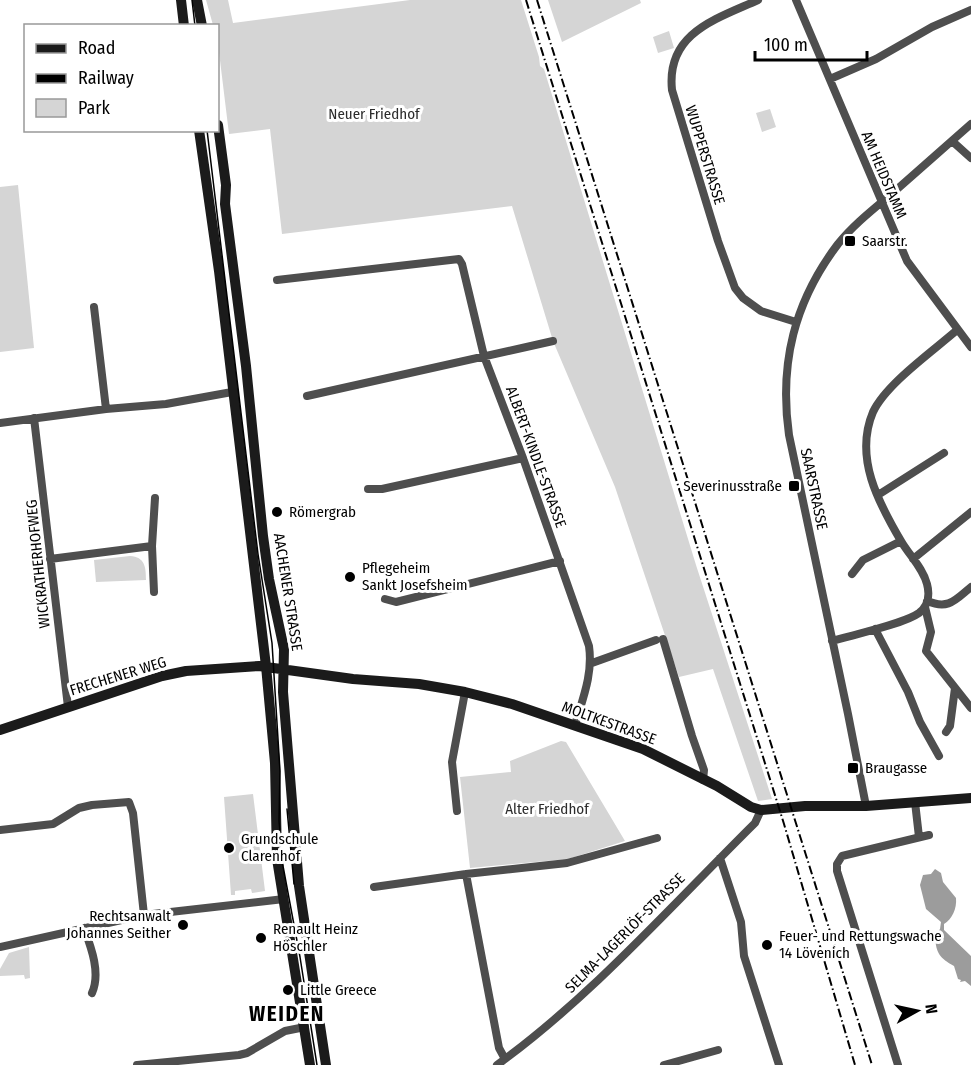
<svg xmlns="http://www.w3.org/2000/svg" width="971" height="1065" viewBox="0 0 971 1065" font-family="'Fira Sans Condensed',sans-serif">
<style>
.green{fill:#d5d5d5}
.water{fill:#9c9c9c}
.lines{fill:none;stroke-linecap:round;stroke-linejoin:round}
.street{stroke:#4e4e4e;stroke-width:8}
.secondary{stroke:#1b1b1b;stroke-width:10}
.tram{stroke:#000;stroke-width:1.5}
.rail{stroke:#000;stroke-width:2;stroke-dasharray:9 3 1.5 3;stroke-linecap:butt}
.poi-dot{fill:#000;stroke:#fff;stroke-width:2}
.labels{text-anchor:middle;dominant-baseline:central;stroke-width:6;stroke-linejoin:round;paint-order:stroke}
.park-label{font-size:15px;fill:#2c2c2c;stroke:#fff}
.street-label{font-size:15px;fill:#000;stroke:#fff}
.poi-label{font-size:15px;fill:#000;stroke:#fff;text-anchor:start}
.district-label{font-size:21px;font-weight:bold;letter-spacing:1.5px;fill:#000;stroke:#fff}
</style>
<rect width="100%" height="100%" fill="#fff"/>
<path class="green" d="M206,0H228L233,23L410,0H521L539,57L540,66L544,69L696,565L772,799L758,801L713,669L679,677L615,487L553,341L512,206L282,234L270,129L229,134L218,44V26L213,25Z
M548,0H640L641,3L562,42Z
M669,31L674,48L658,53L653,37Z
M770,109L776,127L762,132L756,113Z
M18,185L34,348L0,352V187Z
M130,556C145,557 146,567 146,580L96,582L94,560Z
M561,741L566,742L625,841L568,859L470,868L460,777L511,772L510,761Z
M253,794L265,891L252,893L251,889L235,891V895H231L224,797Z
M29,947L30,978L25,979L24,975L0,976V969L9,953Z"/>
<path class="water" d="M935,869L941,873L943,882L956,898C957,909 952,919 944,924V930L971,956V986L965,981L960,982L961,980L958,979L954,966C940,958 936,954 935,936L940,929L941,922L926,909L920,885L923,875L931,874Z"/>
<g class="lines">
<path class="street" d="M758,0C716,19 666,33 672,90L718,241L735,288L743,298L761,311L796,322
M796,0L907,261L971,347
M830,79L876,59L932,27L971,10
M952,141L971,158
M277,280L459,259L462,264L484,356L523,458L589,646C593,674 583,698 575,725
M94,307L106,409
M307,396L553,341
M34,418L68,707
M0,423L106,409L166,404L232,392
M368,489H382L523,458
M878,495L944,453
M50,559L152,546
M913,559L971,512
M852,574L863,560L901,541
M154,592L152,546L155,498
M385,599L396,602L560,561
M927,601C949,610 955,600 971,587
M925,607L931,632L926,651L971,708
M875,629L908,692L920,722L939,756
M663,639L692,736L704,770L703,780
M832,641C852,635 904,624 919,613C928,606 930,595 927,584C923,568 909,555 901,541C878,502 854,457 873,412C886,384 933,351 957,330
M592,663L656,640
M946,732L950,726L955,688
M915,802L919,837
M866,806L848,714L789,435C779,364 794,302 838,244C854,224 875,208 895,191C920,169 946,146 971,124
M457,811L452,762L465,692
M0,830L53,824L79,808L92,805L129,802L133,813L144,915
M720,858L741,922L744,956L779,1065
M374,887L466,874
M84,928C91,947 101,973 92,993
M0,947L144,915L284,899
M505,1059L499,1048L466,874L567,863L657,838
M137,1065L239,1055L247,1053L285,1031L305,1027
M497,1065C592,996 671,906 755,823L761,810
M664,1065L718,1050
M898,1065L837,871V864L842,856L929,835"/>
<path class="secondary" d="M181,0L184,26
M197,0L202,26
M218,125L226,185L225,204L246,366L263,536L269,579L284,649L283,692L299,886L326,1065
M199,130L219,271L266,666L275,763L277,859L310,1065
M0,730L162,676L186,671L259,666L353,679L419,684L465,692L512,704L643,749L717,786L751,807L761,810L805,806H866L971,798"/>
<path class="tram" d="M192,0L195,26
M207,130L258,554L272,643L280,771L279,821L283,866L300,957L317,1065
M287,809L294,884"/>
<path class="rail" d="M526,0L784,824L855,1065
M537,0L872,1065"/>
</g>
<g class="poi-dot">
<rect x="844" y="235" width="12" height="12" rx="3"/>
<rect x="788" y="480" width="12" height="12" rx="3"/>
<circle cx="277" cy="512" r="6"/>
<circle cx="350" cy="577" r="6"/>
<rect x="847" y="762" width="12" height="12" rx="3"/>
<circle cx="229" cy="848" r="6"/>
<circle cx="183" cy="925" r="6"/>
<circle cx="261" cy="938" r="6"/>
<circle cx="767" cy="945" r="6"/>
<circle cx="288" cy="990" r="6"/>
</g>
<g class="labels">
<g class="park-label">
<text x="374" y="114">Neuer Friedhof</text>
<text x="547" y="809">Alter Friedhof</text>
</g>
<g class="street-label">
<text transform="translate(705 155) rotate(73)">WUPPERSTRASSE</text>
<text transform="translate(884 175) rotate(67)">AM HEIDSTAMM</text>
<text transform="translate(536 457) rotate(70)">ALBERT-KINDLE-STRASSE</text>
<text transform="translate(814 489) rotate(78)">SAARSTRASSE</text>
<text transform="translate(38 564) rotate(-96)">WICKRATHERHOFWEG</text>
<text transform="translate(288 592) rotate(81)">AACHENER STRASSE</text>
<text transform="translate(118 676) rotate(-17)">FRECHENER WEG</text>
<text transform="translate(609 723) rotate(20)">MOLTKESTRASSE</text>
<text transform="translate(625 933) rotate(-45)">SELMA-LAGERLÖF-STRASSE</text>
</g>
<g class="poi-label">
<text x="862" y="241">Saarstr.</text>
<text x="782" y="486" text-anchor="end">Severinusstraße</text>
<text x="289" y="512">Römergrab</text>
<text x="362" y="568">Pflegeheim<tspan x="362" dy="17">Sankt Josefsheim</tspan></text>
<text x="865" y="768">Braugasse</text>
<text x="241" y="839">Grundschule<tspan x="241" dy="17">Clarenhof</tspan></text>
<text x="171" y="916" text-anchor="end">Rechtsanwalt<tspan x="171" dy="17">Johannes Seither</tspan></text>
<text x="273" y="929">Renault Heinz<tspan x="273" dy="17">Höschler</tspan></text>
<text x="779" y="936">Feuer- und Rettungswache<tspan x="779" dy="17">14 Lövenich</tspan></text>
<text x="300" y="990">Little Greece</text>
</g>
<g class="district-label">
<text x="287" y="1014">WEIDEN</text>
</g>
</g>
<rect x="24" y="24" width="195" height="108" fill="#ffffff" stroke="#999999" stroke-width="1.5"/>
<rect x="36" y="44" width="30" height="9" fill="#1b1b1b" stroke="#999999" stroke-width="1.5"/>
<text x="78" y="54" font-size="18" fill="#000000">Road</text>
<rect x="36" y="74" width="30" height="9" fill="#000000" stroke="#999999" stroke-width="1.5"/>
<text x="78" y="84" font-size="18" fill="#000000">Railway</text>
<rect x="36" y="99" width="30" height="18" fill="#d5d5d5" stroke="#999999" stroke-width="1.5"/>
<text x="78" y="114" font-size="18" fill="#000000">Park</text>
<g transform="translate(917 1011) rotate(82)" stroke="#ffffff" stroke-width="4.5" paint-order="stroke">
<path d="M0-4.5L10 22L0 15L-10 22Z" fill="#000000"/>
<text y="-9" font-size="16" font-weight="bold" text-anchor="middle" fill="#000000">N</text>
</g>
<path d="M755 51v9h112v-9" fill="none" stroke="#000000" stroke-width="3"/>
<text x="764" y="51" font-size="18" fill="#000000" stroke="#ffffff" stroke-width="4.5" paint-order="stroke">100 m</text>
</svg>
